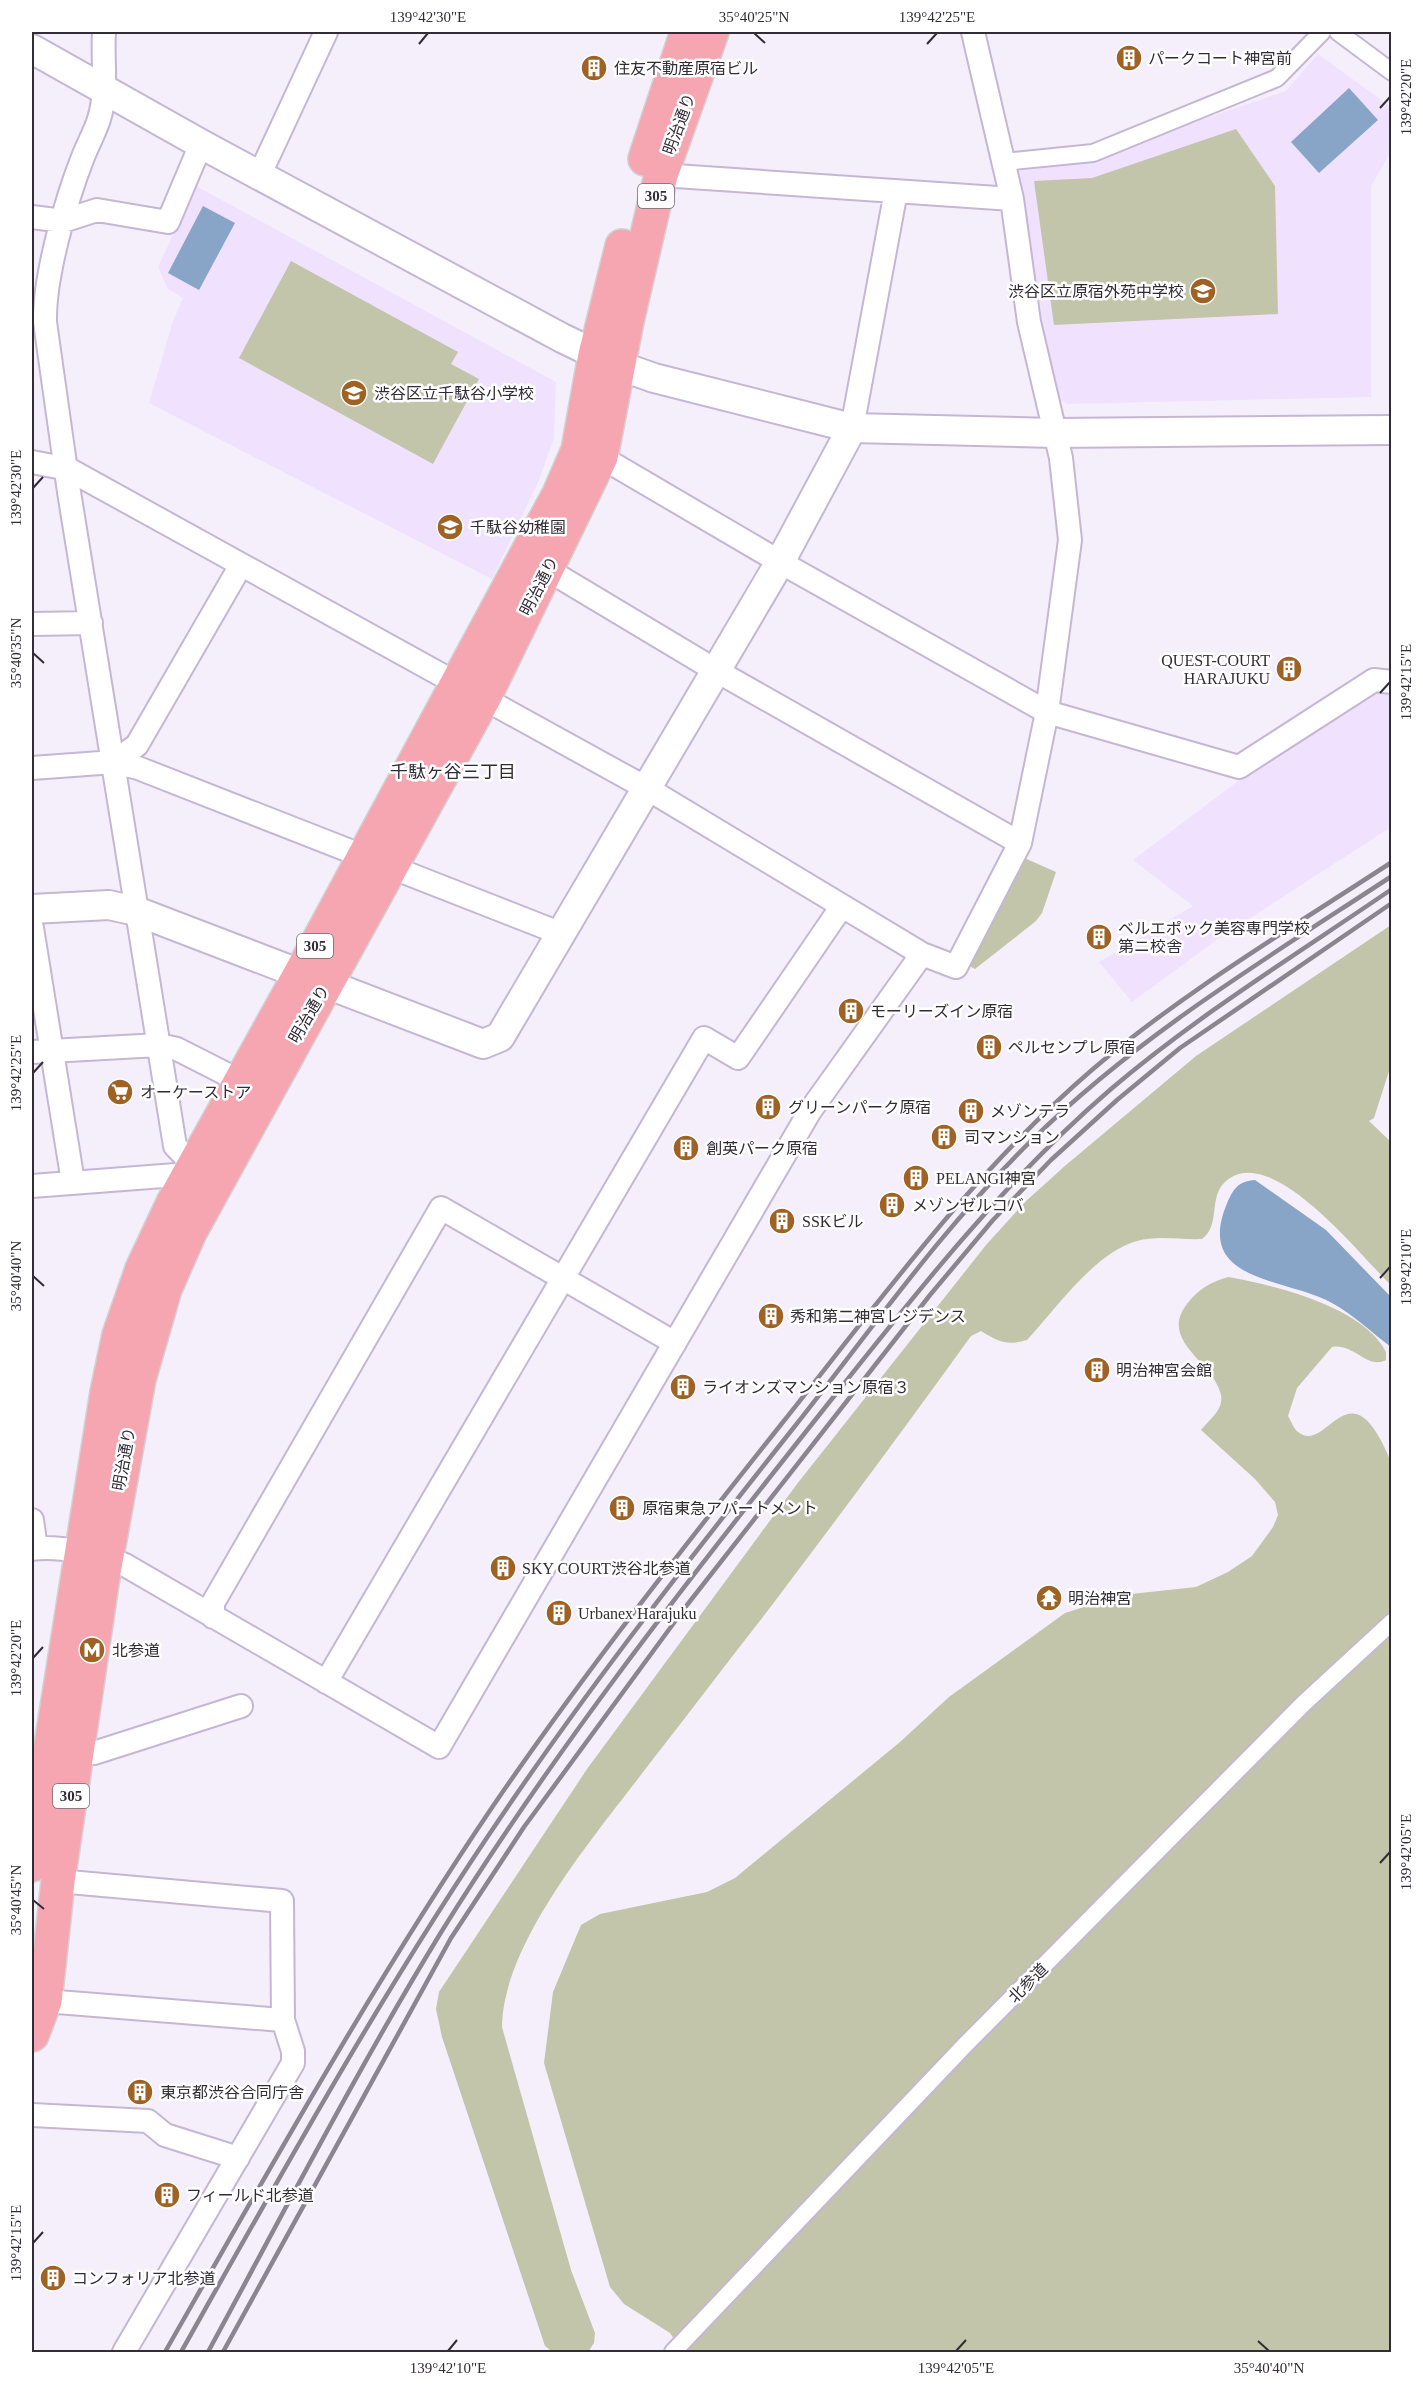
<svg xmlns="http://www.w3.org/2000/svg" width="1423" height="2384" viewBox="0 0 1423 2384" font-family="'Times New Roman','Noto Sans JP',serif">
<style>
.built{fill:#f0e1ff}
.green{fill:#c2c5a9}
.water{fill:#88a4c6}
.lines{fill:none;stroke-linecap:round;stroke-linejoin:round}
.pedestrian-casing{stroke:#c5b7d4;stroke-width:20}
.minor-casing{stroke:#c5b7d4;stroke-width:26}
.tertiary-casing{stroke:#c5b7d4;stroke-width:32}
.primary-casing{stroke:#d2d1d3;stroke-width:36}
.pedestrian{stroke:#fff;stroke-width:16}
.minor{stroke:#fff;stroke-width:22}
.tertiary{stroke:#fff;stroke-width:28}
.primary{stroke:#f5a6b0;stroke-width:33}
.rail{stroke:#8b8590;stroke-width:4.5}
.ticks{fill:none;stroke:#322c37;stroke-width:2}
.labels{text-anchor:middle;dominant-baseline:central;stroke-width:5;stroke-linejoin:round;paint-order:stroke}
.shield{fill:#fff;stroke:#706b73;stroke-width:1.5}
.shield-label{font-size:15px;font-weight:bold;fill:#322c37}
.poi-label{font-size:16px;fill:#322c37;stroke:#fff;text-anchor:start}
.street-label{font-size:16px;fill:#322c37;stroke:#fff}
.neighbourhood-label{font-size:18px;fill:#322c37;stroke:#fff}
.neatline{fill:none;stroke:#322c37;stroke-width:2}
.ticks-label{font-size:15px;text-anchor:middle;fill:#322c37}
</style>
<rect width="100%" height="100%" fill="#f5effb"/>
<path class="built" d="M1318,54L1391,107V151L1371,186V397L1068,404L1054,397L1014,172L1068,165L1286,91Z
M196,186L556,382L554,438L539,480L492,579L149,403L173,321L183,298L168,289L158,267Z
M1376,692L1391,694V827L1218,939L1132,1002L1099,962L1193,906L1133,860L1238,781Z"/>
<path class="green" d="M1236,129L1275,186L1278,314L1054,325L1034,181L1092,178Z
M291,261L458,352L451,364L479,379L433,464L239,358Z
M1020,856L1056,872L1042,913L1036,921L975,969L964,963Z
M1391,925V1065L1374,1118L1369,1121L1391,1142V1285C1361,1257 1270,1139 1225,1182C1208,1198 1221,1225 1202,1239C1180,1240 1158,1235 1137,1241C1095,1252 1056,1309 1027,1340C1007,1346 999,1342 981,1331L971,1336C905,1428 837,1519 769,1609C729,1660 690,1712 650,1763C599,1831 503,1941 502,2027L571,2270L595,2333L594,2343L588,2352H553L545,2346L442,2037L436,2009L439,1992L587,1769L797,1484L986,1245L1026,1201L1066,1165L1196,1056Z
M1228,1277C1274,1285 1364,1307 1386,1352V1360C1367,1370 1354,1343 1332,1347L1297,1388L1288,1416C1291,1421 1294,1429 1298,1432C1328,1456 1349,1359 1391,1462V2352H683L670,2333L624,2304L610,2287L544,2063L553,1992L581,1925L600,1914L707,1892L735,1878L900,1742L949,1697L1065,1613L1122,1595L1196,1587L1228,1572L1252,1556L1273,1527L1278,1515L1275,1502L1255,1479L1201,1430C1209,1420 1224,1409 1221,1395C1214,1362 1158,1341 1187,1304C1198,1289 1211,1282 1228,1277Z"/>
<path class="water" d="M1349,88L1378,120L1319,173L1291,142Z
M203,206L235,223L199,290L168,273Z
M1255,1180L1326,1230L1391,1297V1347C1372,1333 1354,1315 1332,1303C1285,1277 1192,1283 1228,1201C1234,1188 1239,1181 1255,1180Z"/>
<g class="lines">
<defs>
<path id="pedestrian" d="M1338,32L1392,72
M1004,162L1093,153L1277,78L1322,32
M673,2352L965,2045L1303,1704L1392,1622"/>
<path id="minor" d="M104,32C102,60 108,91 99,119C95,132 88,144 83,157C66,200 44,277 45,322L69,492L175,1146L194,1165
M661,175L1012,199
M259,176L326,32
M32,217L63,221L97,210L168,222L201,144
M852,428L896,191
M601,457L780,562L1047,712L1239,767L1374,680L1392,682
M32,462L68,469L648,789L922,954L956,967L1020,843L1047,712L1070,540L1061,458L1029,322L1012,199L973,32
M548,570L715,670L1020,843
M32,624L91,623
M114,762L137,745L241,565
M32,768L114,762L138,768L562,934
M32,928L73,1182
M32,1052L159,1045L177,1049L240,1081
M32,1186L189,1174
M32,1520L36,1548
M32,1549C58,1545 100,1554 125,1565L439,1747L810,1111L922,954
M213,1617V1603L441,1208L675,1343
M326,1682L704,1038L738,1058L842,906
M77,1753H94L241,1706
M58,1881L282,1901L283,2020L293,2051V2063L124,2352
M45,2001L283,2020
M32,2115L148,2121L165,2135L238,2158"/>
<path id="tertiary" d="M32,49L201,144L562,338L620,366L654,378L852,428L1054,433L1392,430
M32,909L109,905L136,911L483,1044L500,1037L780,562L852,428"/>
<path id="primary" d="M645,159L687,32
M32,1865L107,1392L119,1335L142,1269L173,1203L319,940L559,494L578,450L595,355L622,246
M32,2035L45,2001L58,1881L102,1583L139,1379L165,1289L190,1232L484,698L601,457L627,321L661,175L712,32"/>
</defs>
<use href="#pedestrian" class="pedestrian-casing"/>
<use href="#minor" class="minor-casing"/>
<use href="#tertiary" class="tertiary-casing"/>
<use href="#primary" class="primary-casing"/>
<use href="#pedestrian" class="pedestrian"/>
<use href="#minor" class="minor"/>
<use href="#tertiary" class="tertiary"/>
<use href="#primary" class="primary"/>
<path class="rail" d="M165,2352C270,2168 374,1982 493,1806C584,1673 683,1548 783,1422C881,1299 973,1172 1093,1069C1185,991 1291,928 1392,862
M181,2352C284,2169 386,1985 505,1811C594,1680 692,1556 791,1431C869,1333 942,1228 1032,1140C1139,1035 1267,958 1392,876
M208,2352C284,2212 357,2070 440,1934C551,1755 681,1589 812,1424C905,1307 997,1187 1111,1089C1198,1015 1297,954 1392,889
M223,2352L451,1938L524,1827L687,1605L930,1295L993,1220L1051,1160L1117,1100L1180,1048L1392,903"/>
</g>
<path class="ticks" d="M754,33L765,43M419,44L428,33M927,44L937,33M1380,108L1390,97M33,488L43,477M33,653L44,663M1380,693L1390,682M33,1073L43,1062M33,1276L44,1286M1380,1278L1390,1267M33,1658L43,1647M1380,1863L1390,1852M33,1900L44,1909M33,2243L43,2232M1258,2341L1269,2351M448,2351L457,2340M956,2351L966,2340"/>
<defs>
<symbol id="building-disc" viewBox="-11 -11 22 22"><circle r="9.5" fill="#9f6225" stroke="#fff"/><path d="M-4-6H4V6H1V3H-1V6H-4ZM-2.5-4.3h1.7v1.8h-1.7ZM.8-4.3h1.7v1.8H.8ZM-2.5-1h1.7V.8h-1.7ZM.8-1h1.7V.8H.8Z" fill="#fff"/></symbol>
<symbol id="school-disc" viewBox="-11 -11 22 22"><circle r="9.5" fill="#9f6225" stroke="#fff"/><path d="M0-5L7-2L0 1L-7-2ZM-4 1L0 2.5L4 1V4Q0 6-4 4Z" fill="#fff"/></symbol>
<symbol id="supermarket-disc" viewBox="-11 -11 22 22"><circle r="9.5" fill="#9f6225" stroke="#fff"/><path d="M-6-5.5h2.5l.6 2H6L4.5 2H-2.5L-4.4-4H-6ZM-1.5 3.2a1.3 1.3 0 1 0 .1 0ZM3 3.2a1.3 1.3 0 1 0 .1 0Z" fill="#fff"/></symbol>
<symbol id="temple-disc" viewBox="-11 -11 22 22"><circle r="9.5" fill="#9f6225" stroke="#fff"/><path d="M0-6L5-2H3V0L6.5 2.5H4V6H1.5V3h-3V6H-4V2.5H-6.5L-3 0V-2H-5Z" fill="#fff"/></symbol>
<symbol id="metro-disc" viewBox="-11 -11 22 22"><circle r="9.5" fill="#9f6225" stroke="#fff"/><path d="M-5.5 5V-5H-3L0 0L3-5H5.5V5H3V-.5L0 4L-3-.5V5Z" fill="#fff"/></symbol>
</defs>
<g fill-rule="evenodd">
<use href="#building-disc" x="1114" y="43" width="30" height="30"/>
<use href="#building-disc" x="579" y="53" width="30" height="30"/>
<use href="#school-disc" x="1188" y="276" width="30" height="30"/>
<use href="#school-disc" x="339" y="378" width="30" height="30"/>
<use href="#school-disc" x="435" y="512" width="30" height="30"/>
<use href="#building-disc" x="1274" y="654" width="30" height="30"/>
<use href="#building-disc" x="1084" y="922" width="30" height="30"/>
<use href="#building-disc" x="836" y="996" width="30" height="30"/>
<use href="#building-disc" x="974" y="1032" width="30" height="30"/>
<use href="#supermarket-disc" x="105" y="1077" width="30" height="30"/>
<use href="#building-disc" x="753" y="1092" width="30" height="30"/>
<use href="#building-disc" x="956" y="1096" width="30" height="30"/>
<use href="#building-disc" x="929" y="1122" width="30" height="30"/>
<use href="#building-disc" x="671" y="1133" width="30" height="30"/>
<use href="#building-disc" x="901" y="1163" width="30" height="30"/>
<use href="#building-disc" x="877" y="1190" width="30" height="30"/>
<use href="#building-disc" x="767" y="1206" width="30" height="30"/>
<use href="#building-disc" x="756" y="1301" width="30" height="30"/>
<use href="#building-disc" x="1082" y="1355" width="30" height="30"/>
<use href="#building-disc" x="668" y="1372" width="30" height="30"/>
<use href="#building-disc" x="607" y="1493" width="30" height="30"/>
<use href="#building-disc" x="488" y="1553" width="30" height="30"/>
<use href="#temple-disc" x="1034" y="1583" width="30" height="30"/>
<use href="#building-disc" x="544" y="1598" width="30" height="30"/>
<use href="#metro-disc" x="77" y="1635" width="30" height="30"/>
<use href="#building-disc" x="125" y="2077" width="30" height="30"/>
<use href="#building-disc" x="152" y="2180" width="30" height="30"/>
<use href="#building-disc" x="38" y="2263" width="30" height="30"/>
</g>
<g class="labels">
<g class="shield">
<rect x="638" y="184" width="36" height="24" rx="4.5"/>
<rect x="297" y="934" width="36" height="24" rx="4.5"/>
<rect x="53" y="1784" width="36" height="24" rx="4.5"/>
</g>
<g class="shield-label">
<text x="656" y="196">305</text>
<text x="315" y="946">305</text>
<text x="71" y="1796">305</text>
</g>
<g class="poi-label">
<text x="1148" y="58">パークコート神宮前</text>
<text x="614" y="68">住友不動産原宿ビル</text>
<text x="1184" y="291" text-anchor="end">渋谷区立原宿外苑中学校</text>
<text x="374" y="393">渋谷区立千駄谷小学校</text>
<text x="470" y="527">千駄谷幼稚園</text>
<text x="1270" y="660" text-anchor="end">QUEST-COURT<tspan x="1270" dy="18">HARAJUKU</tspan></text>
<text x="1118" y="928">ベルエポック美容専門学校<tspan x="1118" dy="18">第ニ校舎</tspan></text>
<text x="870" y="1011">モーリーズイン原宿</text>
<text x="1008" y="1047">ペルセンプレ原宿</text>
<text x="140" y="1092">オーケーストア</text>
<text x="788" y="1107">グリーンパーク原宿</text>
<text x="990" y="1111">メゾンテラ</text>
<text x="964" y="1137">司マンション</text>
<text x="706" y="1148">創英パーク原宿</text>
<text x="936" y="1178">PELANGI神宮</text>
<text x="912" y="1205">メゾンゼルコバ</text>
<text x="802" y="1221">SSKビル</text>
<text x="790" y="1316">秀和第二神宮レジデンス</text>
<text x="1116" y="1370">明治神宮会館</text>
<text x="702" y="1387">ライオンズマンション原宿３</text>
<text x="642" y="1508">原宿東急アパートメント</text>
<text x="522" y="1568">SKY COURT渋谷北参道</text>
<text x="1068" y="1598">明治神宮</text>
<text x="578" y="1613">Urbanex Harajuku</text>
<text x="112" y="1650">北参道</text>
<text x="160" y="2092">東京都渋谷合同庁舎</text>
<text x="186" y="2195">フィールド北参道</text>
<text x="72" y="2278">コンフォリア北参道</text>
</g>
<g class="street-label">
<text transform="translate(679 124) rotate(-70)">明治通り</text>
<text transform="translate(539 586) rotate(-63)">明治通り</text>
<text transform="translate(309 1014) rotate(-60)">明治通り</text>
<text transform="translate(124 1459) rotate(-80)">明治通り</text>
<text transform="translate(1028 1983) rotate(-45)">北参道</text>
</g>
<g class="neighbourhood-label">
<text x="453" y="772">千駄ヶ谷三丁目</text>
</g>
</g>
<rect width="1423" height="2384" fill="none" stroke="#ffffff" stroke-width="66"/>
<rect x="33" y="33" width="1357" height="2318" class="neatline"/>
<g class="ticks-label">
<text x="428" y="22">139°42'30"E</text>
<text x="754" y="22">35°40'25"N</text>
<text x="937" y="22">139°42'25"E</text>
<text transform="translate(1406 97) rotate(-90)" y="5">139°42'20"E</text>
<text transform="translate(16 488) rotate(-90)" y="5">139°42'30"E</text>
<text transform="translate(16 653) rotate(-90)" y="5">35°40'35"N</text>
<text transform="translate(1406 682) rotate(-90)" y="5">139°42'15"E</text>
<text transform="translate(16 1073) rotate(-90)" y="5">139°42'25"E</text>
<text transform="translate(1406 1267) rotate(-90)" y="5">139°42'10"E</text>
<text transform="translate(16 1276) rotate(-90)" y="5">35°40'40"N</text>
<text transform="translate(16 1658) rotate(-90)" y="5">139°42'20"E</text>
<text transform="translate(1406 1852) rotate(-90)" y="5">139°42'05"E</text>
<text transform="translate(16 1900) rotate(-90)" y="5">35°40'45"N</text>
<text transform="translate(16 2243) rotate(-90)" y="5">139°42'15"E</text>
<text x="448" y="2373">139°42'10"E</text>
<text x="956" y="2373">139°42'05"E</text>
<text x="1269" y="2373">35°40'40"N</text>
</g>
</svg>
